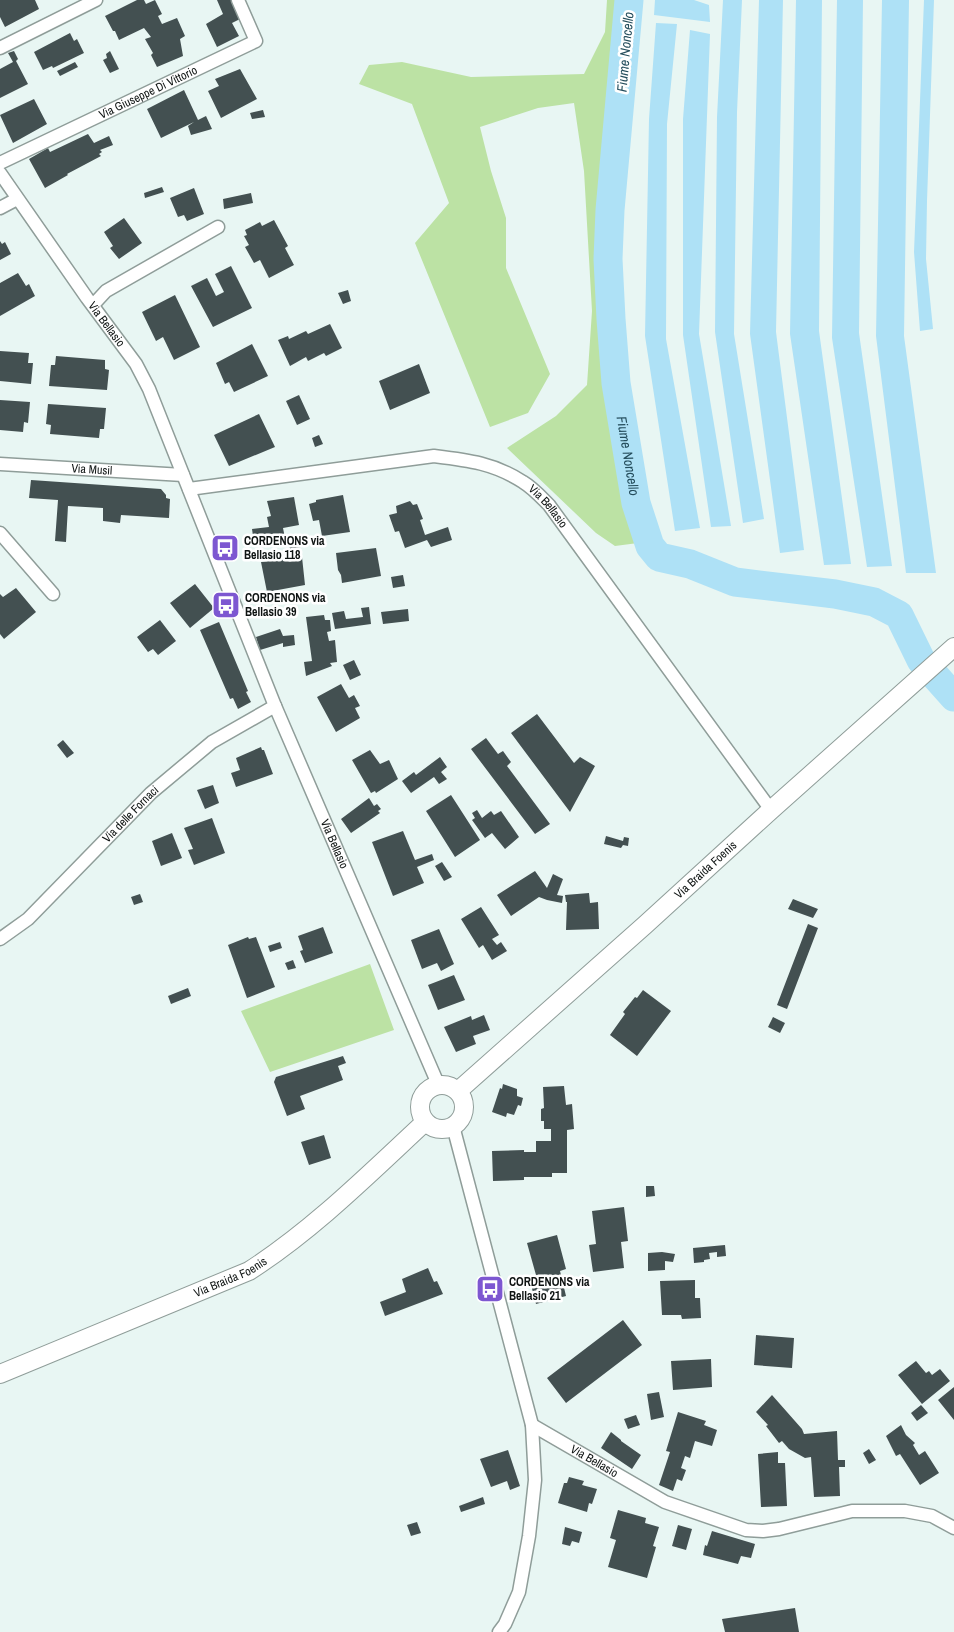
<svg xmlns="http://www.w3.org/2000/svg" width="954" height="1632" viewBox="0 0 954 1632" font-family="'Archivo Narrow',sans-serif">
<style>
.green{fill:#bce2a4}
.water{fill:#aee1f6}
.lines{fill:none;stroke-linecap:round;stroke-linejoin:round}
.river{stroke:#aee1f6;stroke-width:29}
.building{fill:#435051}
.street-casing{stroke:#8f9d99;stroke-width:15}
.secondary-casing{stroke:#8f9d99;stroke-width:20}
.street{stroke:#fff;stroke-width:12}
.secondary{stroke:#fff;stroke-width:18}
.labels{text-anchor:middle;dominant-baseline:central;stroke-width:5;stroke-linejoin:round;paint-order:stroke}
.street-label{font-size:12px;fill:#0f1413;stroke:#fff}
.poi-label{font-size:12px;font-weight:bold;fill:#0f1413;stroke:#fff;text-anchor:start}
.water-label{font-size:14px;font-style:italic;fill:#244d5c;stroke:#fff}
</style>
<rect width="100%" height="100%" fill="#e8f6f3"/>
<path class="green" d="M607,0H629L610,210L608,259L611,319L616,383L636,503L644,528L638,543L615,546L596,533L507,448L556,416L587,385L592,311L584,171L574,103L538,108L480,127L491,171L506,218V268L550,374L528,413L490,427L415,243L449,203L412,104L359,84L369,65L402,62L471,77L584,74L605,32Z
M370,964L394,1030L270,1072L241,1011Z"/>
<path class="water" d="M655,0H694L709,5L710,22L654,15Z
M723,0H742L737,112L734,334L764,519L743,523L715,332L717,117Z
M759,0H783L776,332L804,550L780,553L750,334Z
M796,0H822L819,331L851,564L824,565L790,334Z
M837,0H863L859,333L892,566L867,567L832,338Z
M882,0H909L904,336L936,573H906L876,336Z
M924,0H934L927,201L926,259L933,329L920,331L914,252Z
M656,23L677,24L667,124L666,339L700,528L675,531L645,336L649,119Z
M690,30L710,34L699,334L731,526L711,527L683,335V119Z"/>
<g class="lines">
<path class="river" id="s1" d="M629,0L610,210L608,259L611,319L616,383L636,503L650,546L659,557L690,564L735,582L835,594L874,602L899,615L921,660L954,697"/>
</g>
<path class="building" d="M0,0H35L39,9L5,27L0,17Z
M137,0H144L146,4L155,0L162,14L158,16L162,24L177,18L185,36L180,39L183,56L157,67L151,55L153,53L145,39L151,37L144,28L119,40L115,31H113L105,16Z
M217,0H233L240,19L232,23L239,36L217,47L206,24L223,14Z
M70,33L74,41L77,39L84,53L53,68L52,66L43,70L34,52Z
M14,51L18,59L16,61L28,84L0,98V69L13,62L8,53Z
M110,51L119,69L110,73L103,60L107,58L106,54Z
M75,62L78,67L60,76L57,71Z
M240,69L257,99L221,118L208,91L219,86L215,79Z
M184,90L198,120L206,116L212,129L191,135L188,126L194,122L161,138L147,109Z
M34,99L47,124L13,143L0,115Z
M263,110L265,117L252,119L250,113Z
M88,134L94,143L109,136L113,145L100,150L102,152L99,154L101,156L67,174L68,175L45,188L29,159L48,148L50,152Z
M162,187L164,192L145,198L144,193Z
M194,188L204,214L187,221L184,215L178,217L170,198Z
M251,193L253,203L224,209L223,199Z
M124,218L142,243L119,259L110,248L113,246L104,232Z
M274,220L288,246L285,248L294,265L269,278L260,260L254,263L245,247L249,245L244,236L247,235L245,230L260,222L262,226Z
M0,241L2,244L5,242L11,254L0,260Z
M231,266L252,308L213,327L191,286L207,278L216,296L224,292L215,274Z
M18,273L26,286L29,284L35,296L0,316V283Z
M348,290L351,301L343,304L338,293Z
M175,295L200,347L174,360L163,337L156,341L142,312Z
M330,324L342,348L326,356L324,353L308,361L306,357L290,366L278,340L288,336L289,339L306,331L308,334Z
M252,344L268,376L234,392L229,382L225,384L216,363Z
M0,351L29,353L28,363H33L31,384L0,381Z
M56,356L105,360V369L109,370L107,390L49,386L51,365H55Z
M419,364L430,393L390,410L379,381Z
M299,395L310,419L297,425L286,401Z
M0,400L30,402L28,423L24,422L23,432L0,430Z
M48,404L106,408L104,429H100L99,438L50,434L51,425L46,424Z
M259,414L275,447L229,466L214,435Z
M319,435L323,444L315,447L312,438Z
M31,480L161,489L166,495V498L170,499L169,518L121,515L120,523L103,521V508L68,506L66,542L55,541L58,500L29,498Z
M343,495L350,532L322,536L319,520L313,521L309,504L316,502V500Z
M294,497L299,525L283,528L285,538L254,543L252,529L269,527L267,517L271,516L267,501Z
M410,501L413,505L417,504L423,519L420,520L425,535L448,527L452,540L431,547L427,540L405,548L399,531L395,532L389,515L397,513L396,506Z
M300,536L301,547L290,549L288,538Z
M376,548L381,576L342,583L341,575L338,570L336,553Z
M302,557L305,585L267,592L261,562Z
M403,575L405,586L393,588L391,577Z
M195,584L214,608L190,628L170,603Z
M16,588L36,612L4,639L0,634V594L3,597Z
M369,607L371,624L335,629L332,613L344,611L346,619L363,617L361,608Z
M408,609L409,621L383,624L381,612Z
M324,615L325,620H330L331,631L327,632L329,641L335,640L337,662L330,663L332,666L306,676L304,662L312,661L306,617Z
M160,620L176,641L158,655L153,649L148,652L137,637Z
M219,622L248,691L246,692L251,702L238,709L233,698L230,699L200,630Z
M280,629L283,636L294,635L295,645L283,647V643L260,650L256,637Z
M354,660L361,675L350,680L343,665Z
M341,684L349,698L354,695L360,706L355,708L360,718L336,732L317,697Z
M537,714L574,763L580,757L595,766L570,812L511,733Z
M486,738L498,754L503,751L511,762L507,766L550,824L535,834L471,749Z
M63,740L74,753L67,758L57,745Z
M261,747L262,750H264L273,774L236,787L231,773L240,770L236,758Z
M370,750L380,764L389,760L398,779L376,793L375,791L371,793L352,760Z
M440,757L447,767L441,772L447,779L439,784L434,777L411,793L402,781L414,772L416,775Z
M213,785L219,803L205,809L197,790Z
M451,795L480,840L455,857L426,811Z
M369,798L374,806L377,804L381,809L378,811L380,813L351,833L341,819Z
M477,810L482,818L491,811L494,815L501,811L519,837L505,849L492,833L485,838L472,820L475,818L472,813Z
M212,818L225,853L194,865L188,850L193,849L184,828Z
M403,831L415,860L432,854L434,860L417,867L424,883L393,896L372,842Z
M172,833L182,858L161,866L152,841Z
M606,836L623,841L624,837L629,838L628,846L623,845L621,848L604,844Z
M442,862L452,877L444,881L435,866Z
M535,871L547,888L553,874L563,879L557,895L563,896L562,903L547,900L539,897L511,916L497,895Z
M589,893L590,903L598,902L599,929L566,930L567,902H566L565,895Z
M140,894L143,902L134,905L131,897Z
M793,899L818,909L813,918L788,909Z
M481,907L499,935L492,939L497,945L501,942L507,951L492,960L483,945L479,948L461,919Z
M808,924L818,928L787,1009L777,1005Z
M323,927L333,953L305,963L300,951L303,950L298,936Z
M439,929L454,964L441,971L437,963L422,969L411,940Z
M248,937L249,939L256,937L275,987L247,998L228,945Z
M280,942L282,948L270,952L268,946Z
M293,960L296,968L288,970L285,963Z
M454,975L465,1000L438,1010L428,985Z
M188,988L191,996L171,1004L168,996Z
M643,990L671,1011L637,1056L610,1035L625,1014L623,1012L635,997L637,998Z
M484,1015L490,1030L473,1036L476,1044L456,1052L444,1027L471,1016L472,1020Z
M773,1017L785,1023L780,1033L768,1027Z
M343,1056L346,1063L338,1066L343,1080L300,1096L305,1109L287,1116L274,1082L276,1077Z
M503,1084L517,1089V1096L523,1098L521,1106L518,1105L514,1115L507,1113L506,1117L492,1112L500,1088L502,1089Z
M564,1086L566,1105L572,1104L574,1129L567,1130V1173H552V1177H524V1180L493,1181L492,1151L524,1150V1152H536V1141H551V1129H544V1121H541V1109L544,1108L543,1087Z
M324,1135L331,1158L309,1165L301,1142Z
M646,1186H654L655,1196L646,1197Z
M624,1207L628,1241L621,1242L624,1268L593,1272L589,1245L596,1244L592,1211Z
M557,1235L566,1269L560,1271L566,1296L536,1304L529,1277L536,1275L527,1243Z
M725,1245L726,1256L717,1257V1252L709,1253L710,1259L704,1260V1262L694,1263L693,1248Z
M662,1252L675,1254L673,1262L665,1261V1270L648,1271V1253Z
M428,1268L434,1282L437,1281L443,1294L385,1316L380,1302L406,1292L402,1279Z
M695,1280V1298H700L701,1318L682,1319L681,1315H662L660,1281Z
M623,1320L642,1345L566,1403L547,1378Z
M756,1335L794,1338L792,1368L754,1365Z
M711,1359L712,1387L673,1390L671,1361Z
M916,1361L926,1373L929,1371L932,1375L940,1369L950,1381L922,1404L898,1375Z
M954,1387V1420L938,1400Z
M659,1392L664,1417L651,1420L647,1394Z
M772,1395L802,1429L804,1434L837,1431L838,1460H845V1467H839L840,1496L814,1497L811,1457L805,1458L789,1449L782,1441L779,1443L766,1426L768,1425L756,1412Z
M921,1405L928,1413L917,1421L911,1413Z
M678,1412L706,1421L704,1425L717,1430L712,1446L695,1441L690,1458L685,1456L681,1468L686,1470L682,1481L677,1479L673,1491L659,1485L670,1452L666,1451Z
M636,1415L640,1425L628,1429L624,1419Z
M901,1425L906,1435L915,1443L913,1445L919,1455L925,1451L939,1473L920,1485L900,1454L896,1456L886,1436Z
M611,1432L621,1440V1441L641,1455L632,1469L601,1448Z
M869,1449L876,1460L869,1464L863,1453Z
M508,1450L520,1486L510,1490L507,1481L491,1487L480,1459Z
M778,1452V1463H785L787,1506L761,1507L758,1454Z
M569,1477L584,1481L582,1485L597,1489L592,1504L589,1503L587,1512L558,1503L564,1483H567Z
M483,1497L485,1504L461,1512L459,1506Z
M618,1510L646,1518L645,1523L659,1527L653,1546L656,1547L647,1578L608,1567L616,1540L610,1538Z
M417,1522L421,1533L411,1536L407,1525Z
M678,1525L692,1529L686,1550L672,1546Z
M565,1527L582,1532L579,1543L572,1541L570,1546L562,1544Z
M712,1531L755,1544L751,1558L741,1556L738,1564L703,1555L705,1545L707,1546Z
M795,1608L799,1632H725L722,1619Z"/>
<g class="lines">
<defs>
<g id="street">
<path d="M0,48L96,0"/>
<path id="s2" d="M0,163L256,41L238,0"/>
<path id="s3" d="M0,173L87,298L136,364L149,389L275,706L438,1084"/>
<path d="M0,208L17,199"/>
<path d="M93,305L106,291L218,227"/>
<path id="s4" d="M0,464L183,475"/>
<path id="s5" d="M189,489L434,456C467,460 494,463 523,482C533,488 541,497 549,505L771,810"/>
<path d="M0,533L53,594"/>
<path id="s6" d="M0,939L28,919L151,793L212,742L275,706"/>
<path d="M453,1126L532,1425L535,1480L529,1536L519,1592L505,1624L499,1632"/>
<path id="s7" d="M532,1425L665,1502L746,1530L763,1531L779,1529L852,1511H905L932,1516L954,1528"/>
</g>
<g id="secondary">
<circle cx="442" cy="1107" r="22"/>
<path id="s8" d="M458,1091L645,925L771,810L954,647"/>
<path id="s9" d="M0,1374L249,1271C313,1230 369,1174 425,1122"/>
</g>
</defs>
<use href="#street" class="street-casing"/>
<use href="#secondary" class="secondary-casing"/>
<use href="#street" class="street"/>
<use href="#secondary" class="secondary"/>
</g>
<defs>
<symbol id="bus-square" viewBox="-11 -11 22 22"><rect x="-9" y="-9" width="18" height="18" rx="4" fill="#7d57d1" stroke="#fff"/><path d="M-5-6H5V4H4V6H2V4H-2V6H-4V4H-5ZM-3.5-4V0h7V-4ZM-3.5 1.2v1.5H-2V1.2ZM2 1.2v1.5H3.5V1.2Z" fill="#fff"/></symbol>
</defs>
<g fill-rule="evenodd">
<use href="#bus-square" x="209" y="532" width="32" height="32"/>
<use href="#bus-square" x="210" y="589" width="32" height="32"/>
<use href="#bus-square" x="474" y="1273" width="32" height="32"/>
</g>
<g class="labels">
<g class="street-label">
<text stroke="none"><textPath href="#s2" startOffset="164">Via Giuseppe Di Vittorio</textPath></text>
<text stroke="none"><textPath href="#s3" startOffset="185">Via Bellasio</textPath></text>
<text stroke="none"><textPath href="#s4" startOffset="92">Via Musil</textPath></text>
<text stroke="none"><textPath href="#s5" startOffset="376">Via Bellasio</textPath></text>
<text stroke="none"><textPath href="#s6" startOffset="181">Via delle Fornaci</textPath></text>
<text stroke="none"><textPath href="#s3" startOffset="754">Via Bellasio</textPath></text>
<text stroke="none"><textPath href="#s8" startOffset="332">Via Braida Foenis</textPath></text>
<text stroke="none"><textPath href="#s9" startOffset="250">Via Braida Foenis</textPath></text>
<text stroke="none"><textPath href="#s7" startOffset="72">Via Bellasio</textPath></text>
</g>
<g class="poi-label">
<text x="244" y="541">CORDENONS via<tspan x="244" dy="14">Bellasio 118</tspan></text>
<text x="245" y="598">CORDENONS via<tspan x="245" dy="14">Bellasio 39</tspan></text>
<text x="509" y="1282">CORDENONS via<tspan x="509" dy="14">Bellasio 21</tspan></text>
</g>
<g class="water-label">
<text transform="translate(625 52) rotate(-85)">Fiume Noncello</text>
<text stroke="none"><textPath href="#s1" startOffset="458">Fiume Noncello</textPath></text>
</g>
</g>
</svg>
